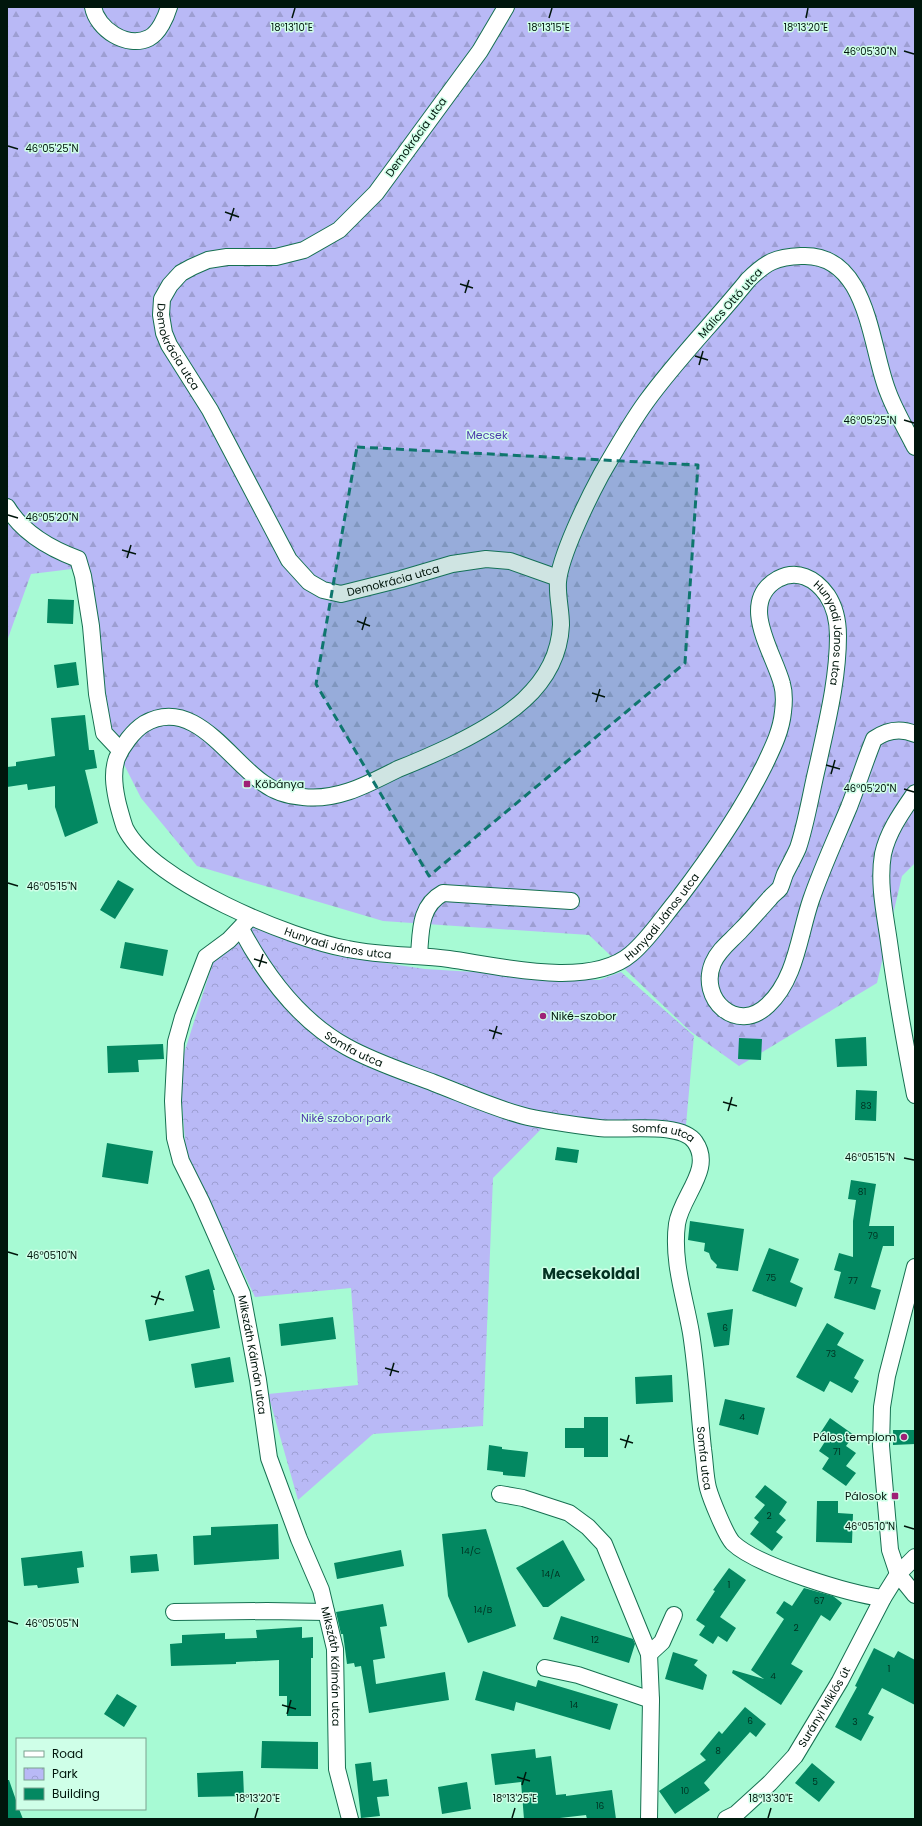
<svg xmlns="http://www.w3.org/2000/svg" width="922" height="1826" viewBox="0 0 922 1826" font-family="Poppins,sans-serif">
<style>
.forest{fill:url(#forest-firs)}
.park{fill:url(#park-crowns)}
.building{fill:#038861}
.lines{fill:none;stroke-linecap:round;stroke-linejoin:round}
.minor-casing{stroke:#167051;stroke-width:18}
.minor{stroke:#fff;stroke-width:16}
.marked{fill:#0f766e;fill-opacity:0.2;stroke:#0f766e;stroke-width:3;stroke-dasharray:8 5;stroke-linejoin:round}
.ticks{fill:none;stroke:#00160c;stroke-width:1.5}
.poi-dot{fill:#9e2176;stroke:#cfffe8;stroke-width:1.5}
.labels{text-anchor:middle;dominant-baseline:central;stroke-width:3;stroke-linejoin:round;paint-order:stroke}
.number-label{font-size:9px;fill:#013221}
.street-label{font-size:11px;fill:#00160c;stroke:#cfffe8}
.park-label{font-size:11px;fill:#4c38ac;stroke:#cfffe8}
.poi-label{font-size:11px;fill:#00160c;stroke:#cfffe8;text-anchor:start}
.district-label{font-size:15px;font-weight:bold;fill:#033222;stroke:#cfffe8}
.ticks-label{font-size:10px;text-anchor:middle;fill:#00160c;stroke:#cfffe8;stroke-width:3;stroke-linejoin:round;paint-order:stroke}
</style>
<defs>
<pattern id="forest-firs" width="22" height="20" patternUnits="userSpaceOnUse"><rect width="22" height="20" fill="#b9b9f6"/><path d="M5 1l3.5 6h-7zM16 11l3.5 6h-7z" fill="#9d9ed2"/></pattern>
<pattern id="park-crowns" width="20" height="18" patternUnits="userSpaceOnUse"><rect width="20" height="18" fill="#b9b9f6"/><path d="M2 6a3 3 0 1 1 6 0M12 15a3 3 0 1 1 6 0" fill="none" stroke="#9d9ed2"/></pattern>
</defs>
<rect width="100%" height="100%" fill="#a7fad4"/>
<path class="forest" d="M7,7H915V863L902,876L877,983L739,1066L690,1031L589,935L383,921L197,866L141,798L104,725L80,568L31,574L7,641Z"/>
<path class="park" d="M251,924L332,955L425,969L599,980L621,972L694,1036L686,1125L547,1123L493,1178L483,1426L373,1434L298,1500L268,1394L358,1385L351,1288L255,1297L186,1152L179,1069L215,956Z"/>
<path class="building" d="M48,599L74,600L73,624L47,623Z
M76,662L79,685L57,688L54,665Z
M85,715L89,750H94L97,768L85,770L98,823L65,837L55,807V786L28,790L27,784L7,787V767L16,766V762L55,756L51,718Z
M118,880L134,889L115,919L100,910Z
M125,942L168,950L163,976L120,968Z
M866,1037L867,1066L837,1067L835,1039Z
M739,1038L762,1039L761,1060L738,1059Z
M163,1044L164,1059L138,1060L139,1072L108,1073L107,1046Z
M856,1090L877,1091L876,1121L855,1120Z
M107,1143L153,1151L148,1184L102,1177Z
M557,1147L579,1150L577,1163L555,1160Z
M851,1180L876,1184L869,1226H894V1246H883L871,1287L881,1290L875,1310L834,1298L841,1272L834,1270L839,1253L853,1257V1221L856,1200L848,1199Z
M690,1221L744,1229L738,1271L716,1268L717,1265L711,1259L709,1253L704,1251L705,1243L688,1240Z
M769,1248L799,1259L790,1282L803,1288L796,1307L752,1291Z
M209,1269L215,1290H213L220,1328L149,1341L145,1320L194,1311L185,1276Z
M733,1309L729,1345L714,1347L707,1313Z
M333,1317L336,1339L281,1346L279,1324Z
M827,1323L844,1333L837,1345L864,1360L854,1378L859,1381L852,1393L830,1381L824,1392L796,1377Z
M230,1357L234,1382L195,1388L191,1364Z
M672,1375L673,1402L636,1404L635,1377Z
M725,1399L765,1408L758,1435L719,1425Z
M584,1417H608V1457H584V1448H565V1428H584Z
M830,1418L854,1435L846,1446L856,1453L846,1466L856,1473L846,1486L822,1469L829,1458L819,1451L826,1440L819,1435Z
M893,1430H915V1444L893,1445Z
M489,1445L502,1447V1449L528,1452L525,1477L503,1475V1472L487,1470Z
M765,1485L787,1502L779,1514L786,1520L776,1532L783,1537L772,1551L750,1534L759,1522L754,1518L765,1505L755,1497Z
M817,1501H838V1513L853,1514L852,1543L816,1542Z
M278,1524L279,1559L194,1565L193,1536L211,1535V1527Z
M486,1529L516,1626L468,1643L448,1596L442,1534Z
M563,1540L585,1580L548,1607H543L516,1568Z
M401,1550L404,1566L337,1579L334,1563Z
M82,1551L84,1567L77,1568L79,1583L38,1588L37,1585L24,1586L21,1558Z
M157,1554L159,1571L131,1573L130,1556Z
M729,1568L746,1580L720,1617L736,1628L727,1642L718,1636L713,1644L699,1635L705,1626L696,1620L715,1591L713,1590Z
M804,1588L833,1596L842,1603L830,1621L821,1615L791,1664L803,1671L781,1705L732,1673L733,1670L764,1679L751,1670L784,1619L776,1613L784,1601L792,1606Z
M383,1604L387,1626L380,1627L385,1658L373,1660L376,1684L445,1672L449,1700L369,1713L361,1666L355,1667L354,1663L347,1664L343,1634H341L336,1612Z
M561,1616L633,1639L635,1644L629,1663L553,1639Z
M302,1627V1638L313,1637V1658H311V1716H287V1696H279V1660L236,1662V1664L171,1666L170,1644L182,1643V1635L225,1633V1639L257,1638L256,1630Z
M874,1648L894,1658L898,1651L915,1660V1705L882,1688L868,1714L874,1717L861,1741L835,1727L857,1687L855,1686Z
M673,1652L698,1660L694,1665L707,1675L703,1690L665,1679Z
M483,1671L536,1687L538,1680L618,1704L610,1730L516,1702L514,1711L475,1700Z
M117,1694L137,1706L124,1727L104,1714Z
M745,1707L766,1724L756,1737L750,1732L704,1783L710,1790L675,1814L659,1791L706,1760L700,1754L719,1731L722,1734Z
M262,1741L318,1742V1769L261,1768Z
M535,1749L536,1758L551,1756L556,1795L566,1794V1796L612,1790L616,1819H587L586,1815L551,1819H524L521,1782L495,1785L491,1754Z
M371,1762L373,1781L387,1779L389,1796L377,1797L380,1816L361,1818L355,1764Z
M812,1763L835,1782L819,1802L795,1783Z
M243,1771L244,1796L198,1797L197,1773Z
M7,1780H9L17,1803V1809H19L23,1819H7Z
M467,1782L471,1809L442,1814L438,1787Z"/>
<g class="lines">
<defs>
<g id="minor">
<path d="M93,7C97,29 127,49 149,38C159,33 166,17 169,7"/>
<path id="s1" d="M506,7L480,51L376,193L339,230L304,250L276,257H227L208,260L192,267L181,273L170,285L162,299L161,315L164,333L169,345L210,410L289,560L309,582L323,590L341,594L401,579L452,564L486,559L510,561L558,578"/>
<path id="s2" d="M915,447C906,429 895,411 888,392C870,348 869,252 801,256C776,257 766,262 748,280C715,321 677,359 646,402C630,424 615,451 601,475C588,499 560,556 558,582C557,596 561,610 561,625C558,688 502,721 451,746C434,754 416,762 398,769C368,784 338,801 303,797C289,796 275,792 263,783C229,760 193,695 144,724C133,731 122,746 117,758C112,772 114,786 117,800C118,805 123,823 125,828C152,882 291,939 348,949C382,956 416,955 449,959C499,966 590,989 631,954C649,939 663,917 678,899C710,857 740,814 764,766C772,749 781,732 783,712C784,704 784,691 782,684C774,653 737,602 778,579C797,569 815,578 827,595C835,607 838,621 838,636C838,679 827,722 818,764C811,792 807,821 798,848C794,857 789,866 785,874C783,879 782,884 780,888C777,892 773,894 770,898C760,909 751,920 741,930C731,941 719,949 713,963C698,999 737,1035 768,1005C796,979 799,935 811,900C822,868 836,838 849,807C858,784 865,761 874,739C887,730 901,728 915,734"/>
<path d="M7,507C22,532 51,549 78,559L83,576L91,626L97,694L104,733L120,750"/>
<path d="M915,793C902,812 888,831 883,854C878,883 885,914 889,942C896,993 905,1044 915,1095"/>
<path id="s3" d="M247,921L229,940L206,957L183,1017L176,1042L173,1101L175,1138L181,1161L201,1201L242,1294L258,1380L269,1458L299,1539L321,1590L335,1649L337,1769L350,1819"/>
<path id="s4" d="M241,929C266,976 299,1021 347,1047C374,1062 405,1072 434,1083C463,1094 498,1110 528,1117C551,1122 575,1125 599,1128C622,1131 681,1121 695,1142C714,1169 681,1196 677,1224C672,1261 685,1298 691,1333C697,1372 699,1411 703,1449C705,1462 705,1476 708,1488C711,1499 726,1536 733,1543C757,1566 850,1594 883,1598"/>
<path d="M419,955C421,932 419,906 443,893L571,901"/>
<path d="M915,1267L887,1376L882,1407L881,1446L890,1550L898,1574L915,1595"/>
<path d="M500,1494L523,1498L569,1513L588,1527L604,1544L649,1654L651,1700"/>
<path d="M174,1612L267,1611L326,1612"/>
<path d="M649,1654L662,1642L674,1615"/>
<path d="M545,1668L578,1675L651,1700L649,1819"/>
<path id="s5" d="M726,1819L736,1814L770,1783L795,1756L840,1681L883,1598L898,1574L915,1557"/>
</g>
</defs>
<use href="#minor" class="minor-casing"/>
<use href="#minor" class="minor"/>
</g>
<path class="marked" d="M357,447L698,465L685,663L429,876L316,684Z"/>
<path class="ticks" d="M292,18L295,8M549,18L552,8M806,18L808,8M904,51L914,54M8,146L18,149M225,212L239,217M230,221L234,208M460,284L473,288M465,293L469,280M695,356L708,360M699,365L703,351M904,420L914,423M8,515L18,518M122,550L136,554M127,558L131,545M357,621L370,626M362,630L366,617M592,693L605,697M596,702L600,689M826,765L840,769M831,774L835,760M904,789L914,792M8,883L18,886M254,959L267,963M259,967L263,954M489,1030L502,1034M493,1039L497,1026M723,1102L737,1106M728,1111L732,1097M904,1158L914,1160M8,1252L18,1255M151,1296L164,1300M155,1305L160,1291M385,1368L399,1372M390,1376L394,1363M620,1439L633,1443M625,1448L629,1435M904,1526L914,1529M8,1621L18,1624M282,1705L296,1709M287,1714L291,1700M517,1777L530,1781M522,1785L526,1772M255,1818L258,1808M512,1818L515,1808M768,1818L771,1808"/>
<g class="poi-dot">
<rect x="243" y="780" width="8" height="8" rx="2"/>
<circle cx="543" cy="1016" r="4"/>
<circle cx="904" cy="1437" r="4"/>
<rect x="891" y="1492" width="8" height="8" rx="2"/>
</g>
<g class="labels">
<g class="number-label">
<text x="866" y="1106">83</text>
<text x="862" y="1192">81</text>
<text x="873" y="1236">79</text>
<text x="771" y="1278">75</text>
<text x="853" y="1281">77</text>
<text x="725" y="1328">6</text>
<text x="831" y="1354">73</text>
<text x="742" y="1417">4</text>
<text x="837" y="1452">71</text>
<text x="769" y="1516">2</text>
<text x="471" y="1551">14/C</text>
<text x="551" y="1574">14/A</text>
<text x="729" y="1585">1</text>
<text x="819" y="1601">67</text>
<text x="483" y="1610">14/B</text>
<text x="796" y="1628">2</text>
<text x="595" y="1640">12</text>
<text x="889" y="1669">1</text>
<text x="773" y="1676">4</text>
<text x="574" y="1705">14</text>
<text x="750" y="1721">6</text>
<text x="855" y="1722">3</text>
<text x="718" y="1751">8</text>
<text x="815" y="1782">5</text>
<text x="685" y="1791">10</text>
<text x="600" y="1806">16</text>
</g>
<g class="street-label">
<text transform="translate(416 137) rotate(-54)">Demokrácia utca</text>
<text transform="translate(730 303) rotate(-48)">Málics Ottó utca</text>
<text stroke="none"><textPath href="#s1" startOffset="531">Demokrácia utca</textPath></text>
<text stroke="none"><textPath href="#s1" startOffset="891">Demokrácia utca</textPath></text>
<text stroke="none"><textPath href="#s2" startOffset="2409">Hunyadi János utca</textPath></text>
<text stroke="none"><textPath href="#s2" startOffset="1930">Hunyadi János utca</textPath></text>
<text stroke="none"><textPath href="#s2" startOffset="1582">Hunyadi János utca</textPath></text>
<text stroke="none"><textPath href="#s4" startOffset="168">Somfa utca</textPath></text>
<text stroke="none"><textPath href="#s4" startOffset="492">Somfa utca</textPath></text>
<text stroke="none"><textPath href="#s3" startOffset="473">Mikszáth Kálmán utca</textPath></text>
<text stroke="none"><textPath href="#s4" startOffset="851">Somfa utca</textPath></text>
<text stroke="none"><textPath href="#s3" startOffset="797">Mikszáth Kálmán utca</textPath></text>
<text stroke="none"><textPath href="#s5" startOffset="151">Surányi Miklós út</textPath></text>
</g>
<g class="park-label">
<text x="487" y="435">Mecsek</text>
<text x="346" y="1118">Niké szobor park</text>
</g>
<g class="poi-label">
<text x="255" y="784">Kőbánya</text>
<text x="551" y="1016">Niké-szobor</text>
<text x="896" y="1437" text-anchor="end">Pálos templom</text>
<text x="887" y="1496" text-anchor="end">Pálosok</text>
</g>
<g class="district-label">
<text x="591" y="1273">Mecsekoldal</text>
</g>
</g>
<g class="ticks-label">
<text x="292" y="31">18°13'10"E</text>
<text x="549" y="31">18°13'15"E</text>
<text x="806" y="31">18°13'20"E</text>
<text x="870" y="55">46°05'30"N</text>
<text x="52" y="152">46°05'25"N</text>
<text x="870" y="424">46°05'25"N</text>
<text x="52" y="521">46°05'20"N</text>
<text x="870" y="792">46°05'20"N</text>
<text x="52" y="890">46°05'15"N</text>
<text x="870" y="1161">46°05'15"N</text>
<text x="52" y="1259">46°05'10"N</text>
<text x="870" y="1530">46°05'10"N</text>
<text x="52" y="1627">46°05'05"N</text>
<text x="258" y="1802">18°13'20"E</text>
<text x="515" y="1802">18°13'25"E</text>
<text x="771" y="1802">18°13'30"E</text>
</g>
<rect width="922" height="1826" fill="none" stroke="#00160c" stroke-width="16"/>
<rect x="16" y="1738" width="130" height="72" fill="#cfffe8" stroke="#7ca290"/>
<rect x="24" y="1751" width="20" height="6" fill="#ffffff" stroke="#7ca290"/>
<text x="52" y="1758" font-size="12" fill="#00160c">Road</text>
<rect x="24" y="1768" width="20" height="12" fill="url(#park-crowns)" stroke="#7ca290"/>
<text x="52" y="1778" font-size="12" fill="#00160c">Park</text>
<rect x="24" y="1788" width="20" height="12" fill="#038861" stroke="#7ca290"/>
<text x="52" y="1798" font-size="12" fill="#00160c">Building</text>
</svg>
